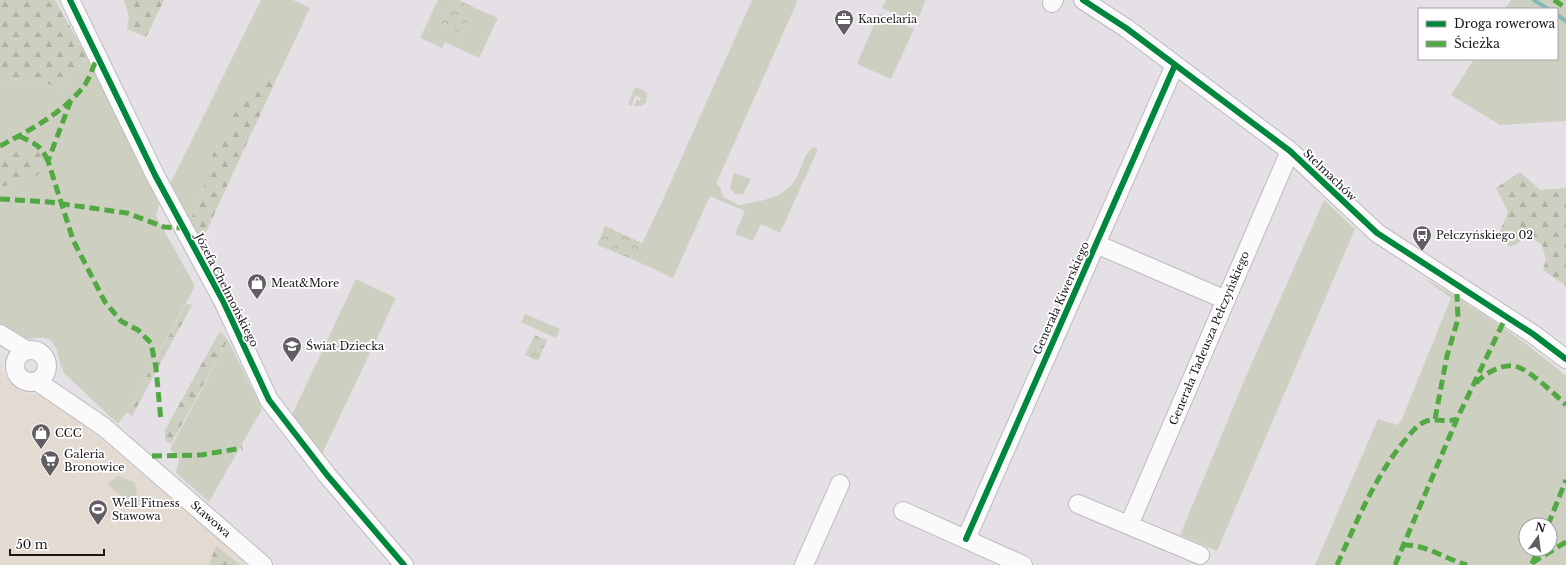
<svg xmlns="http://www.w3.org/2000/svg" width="1566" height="565" viewBox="0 0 1566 565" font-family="'Libre Baskerville',serif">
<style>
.commercial{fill:#e3dad2}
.green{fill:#cdd0c0;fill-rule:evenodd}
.forest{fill:url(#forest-firs)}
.park{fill:url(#park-crowns)}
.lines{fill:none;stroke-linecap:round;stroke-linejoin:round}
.stream{stroke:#85b7bb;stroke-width:4}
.minor-casing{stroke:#bdbabe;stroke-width:20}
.minor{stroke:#fbfafb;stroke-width:18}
.quiet{stroke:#52a943;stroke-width:5;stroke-dasharray:10 5;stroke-linecap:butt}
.cycleway-casing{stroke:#fff;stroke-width:8}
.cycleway{stroke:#00873e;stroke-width:6}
.labels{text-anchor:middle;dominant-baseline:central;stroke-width:3.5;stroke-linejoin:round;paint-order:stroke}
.poi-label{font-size:11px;fill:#1a171b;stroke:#fff;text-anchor:start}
.street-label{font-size:11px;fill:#1a171b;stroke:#fff}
</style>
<defs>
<pattern id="forest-firs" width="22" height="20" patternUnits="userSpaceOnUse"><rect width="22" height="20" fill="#cdd0c0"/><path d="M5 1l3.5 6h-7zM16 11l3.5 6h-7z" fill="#afb2a4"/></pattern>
<pattern id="park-crowns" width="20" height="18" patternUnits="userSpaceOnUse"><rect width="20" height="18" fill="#cdd0c0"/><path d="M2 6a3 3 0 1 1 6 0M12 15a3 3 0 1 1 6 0" fill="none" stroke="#afb2a4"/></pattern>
</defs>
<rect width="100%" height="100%" fill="#e4e0e6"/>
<path class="commercial" d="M0,367L5,375L28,394L44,396L96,435L248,565H0Z"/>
<path class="green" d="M261,0H293L310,8L277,78L267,72L203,191L189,223L169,186Z
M438,0H452L441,24L462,34L475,8L498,18L479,58L445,42L442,48L420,38Z
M752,0H798L716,184L720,187L723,197L739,205C759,201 784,199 795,180C802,169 802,156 813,147L818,149L780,233L761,224L753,241L735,234L745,211L710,196L673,278L634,260L661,204Z
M886,0H926L916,23L882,8Z
M1511,0H1566V121L1500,125L1451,95L1474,59H1557V9H1505Z
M879,13L914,29L891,79L857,64Z
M88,58L159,204L156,216L195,286L127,412L118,424L65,374C58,364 60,351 52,342C46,335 36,339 28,339C18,338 8,329 0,323V187L18,183L26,148L0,160V82L38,80L62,90L71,73Z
M635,87L643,90L647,94L646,102L642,106H634L637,99L640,101L641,98L635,95L632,106L628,104Z
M734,173L751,179L743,194H735L730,188Z
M1324,200L1355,229L1217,551L1180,535L1247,374Z
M1421,276C1472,306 1521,337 1566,376V565H1315L1378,419L1397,425L1401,421L1451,298ZM1526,525H1550V549H1526Z
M356,279L396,298L322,454L291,417Z
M525,314L560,329L556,338L521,322Z
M228,340L262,409L209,502L176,473L179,460L170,449Z
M118,476L135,483L137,494L131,504L107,484Z"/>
<path class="forest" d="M0,0H55L88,58L71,73L62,90L38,80L0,82Z
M124,0H164L146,37L127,29L129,16Z
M267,72L277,78L201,243L189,223L203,191L215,148L250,86Z
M26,147L40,151L42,165L38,175L18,183L0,187V160Z
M1520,172L1540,190L1566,188V286L1543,270L1546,260L1542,245L1530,236L1511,247L1497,238L1508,212L1496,188Z
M186,304L192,305L132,416L127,412Z
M220,331L228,340L171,444L165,440V430Z
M216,546L241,565H209Z"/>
<path class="park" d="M452,0H459L475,8L462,34L441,24Z
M605,226L642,243L634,260L597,245Z
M535,335L547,340L538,361L525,355Z"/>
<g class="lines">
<path class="stream" d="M1534,0L1548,9
M1557,15L1566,21"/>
<defs>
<path id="minor" d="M70,0L155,175L223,301L269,400L327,475L404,565
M1083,0L1126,28L1290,151L1377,233L1533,334L1566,359
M1052,3L1054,0
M1096,244L1226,300
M0,334L26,350
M15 366a16 16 0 1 1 32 0a16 16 0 1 1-32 0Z
M38,382L104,427L263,565
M1078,504L1200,555
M903,511L1023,565
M1129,525L1290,151
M966,539L1175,65
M804,565L840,484"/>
</defs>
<use href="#minor" class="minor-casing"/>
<use href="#minor" class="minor"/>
<path class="quiet" d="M1554,0L1566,8
M71,100L48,161L73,240L105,302L121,321L138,330L151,343L156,368L161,421
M19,136C34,143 41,145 48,161
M0,146C30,130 63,113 84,86C90,78 93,67 97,58
M0,199L49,202L127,213L164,227L183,228
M1476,383C1485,373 1504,362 1518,367C1530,371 1556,395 1566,405
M1435,419L1447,356L1458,319L1457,294
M152,456L201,455L242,448
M1548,525L1566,480
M1403,545C1426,544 1445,559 1467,565
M1532,563L1566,542
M1532,564L1538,549
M1337,565C1357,521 1375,476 1406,439C1412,432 1416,426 1424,422C1435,417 1446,423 1457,419
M1395,565L1457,419L1503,323"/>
<defs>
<path id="cycleway" d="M70,0L155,175L223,301L269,400L327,475L404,565
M1083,0L1126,28L1290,151L1377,233L1533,334L1566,359
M966,539L1175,65"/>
</defs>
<use href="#cycleway" class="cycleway-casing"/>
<use href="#cycleway" class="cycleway"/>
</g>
<defs>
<symbol id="office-pin" viewBox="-11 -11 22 30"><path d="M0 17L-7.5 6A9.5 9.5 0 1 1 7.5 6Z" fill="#615d62" stroke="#fff"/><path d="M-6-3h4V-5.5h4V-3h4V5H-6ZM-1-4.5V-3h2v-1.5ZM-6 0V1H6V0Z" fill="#fff"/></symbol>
<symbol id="bus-pin" viewBox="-11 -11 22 30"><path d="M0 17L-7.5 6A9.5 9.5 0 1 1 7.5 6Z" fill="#615d62" stroke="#fff"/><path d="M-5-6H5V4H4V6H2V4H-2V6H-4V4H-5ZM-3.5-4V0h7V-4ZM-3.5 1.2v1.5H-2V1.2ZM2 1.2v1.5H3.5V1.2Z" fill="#fff"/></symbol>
<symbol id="shop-pin" viewBox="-11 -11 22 30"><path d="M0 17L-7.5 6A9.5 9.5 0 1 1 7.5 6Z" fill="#615d62" stroke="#fff"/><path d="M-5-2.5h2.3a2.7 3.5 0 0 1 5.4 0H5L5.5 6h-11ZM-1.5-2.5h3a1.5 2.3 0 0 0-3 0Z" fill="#fff"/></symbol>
<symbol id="school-pin" viewBox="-11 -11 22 30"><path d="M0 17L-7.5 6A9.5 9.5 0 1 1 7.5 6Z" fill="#615d62" stroke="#fff"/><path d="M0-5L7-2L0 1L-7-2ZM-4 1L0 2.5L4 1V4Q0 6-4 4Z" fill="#fff"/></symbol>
<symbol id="supermarket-pin" viewBox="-11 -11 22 30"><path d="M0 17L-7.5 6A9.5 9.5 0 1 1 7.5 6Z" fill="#615d62" stroke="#fff"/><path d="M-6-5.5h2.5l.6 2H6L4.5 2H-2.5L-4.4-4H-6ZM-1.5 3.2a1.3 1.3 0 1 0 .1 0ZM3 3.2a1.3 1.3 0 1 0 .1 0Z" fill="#fff"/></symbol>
<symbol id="stadium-pin" viewBox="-11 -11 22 30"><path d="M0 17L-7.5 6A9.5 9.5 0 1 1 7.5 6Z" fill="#615d62" stroke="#fff"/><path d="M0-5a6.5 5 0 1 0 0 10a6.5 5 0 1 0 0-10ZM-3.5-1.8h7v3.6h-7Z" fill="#fff"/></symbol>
</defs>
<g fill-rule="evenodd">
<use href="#office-pin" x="833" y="8" width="22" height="30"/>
<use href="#bus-pin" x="1411" y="224" width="22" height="30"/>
<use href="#shop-pin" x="246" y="272" width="22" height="30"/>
<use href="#school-pin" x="281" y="335" width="22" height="30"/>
<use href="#shop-pin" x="30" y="422" width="22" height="30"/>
<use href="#supermarket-pin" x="39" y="449" width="22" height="30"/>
<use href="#stadium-pin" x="87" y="498" width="22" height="30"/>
</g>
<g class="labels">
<g class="poi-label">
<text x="858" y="19">Kancelaria</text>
<text x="1436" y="235">Pełczyńskiego 02</text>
<text x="271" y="283">Meat&amp;More</text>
<text x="306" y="346">Świat Dziecka</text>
<text x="55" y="433">CCC</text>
<text x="64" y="454">Galeria<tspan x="64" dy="13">Bronowice</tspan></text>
<text x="112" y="503">Well Fitness<tspan x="112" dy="13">Stawowa</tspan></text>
</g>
<g class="street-label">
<text transform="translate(1330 175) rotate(44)">Stelmachów</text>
<text transform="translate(227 290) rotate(63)">Józefa Chełmońskiego</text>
<text transform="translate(1061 298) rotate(-66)">Generała Kiwerskiego</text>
<text transform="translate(1209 338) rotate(-67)">Generała Tadeusza Pełczyńskiego</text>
<text transform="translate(211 519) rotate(41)">Stawowa</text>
</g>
</g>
<rect x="1418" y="8" width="140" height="52" fill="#ffffff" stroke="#a3a2a4"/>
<rect x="1426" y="21" width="20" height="6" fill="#00873e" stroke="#a3a2a4"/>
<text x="1454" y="28" font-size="12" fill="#1a171b">Droga rowerowa</text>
<rect x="1426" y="41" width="20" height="6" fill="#52a943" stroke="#a3a2a4"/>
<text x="1454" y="48" font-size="12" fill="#1a171b">Ścieżka</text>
<g transform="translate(1538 537) rotate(14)"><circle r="19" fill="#ffffff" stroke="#a3a2a4"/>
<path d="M0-3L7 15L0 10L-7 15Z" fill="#615d62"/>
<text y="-6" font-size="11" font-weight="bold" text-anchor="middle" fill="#1a171b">N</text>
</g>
<path d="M10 549v6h94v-6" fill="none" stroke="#1a171b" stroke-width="2"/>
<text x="16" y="549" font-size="12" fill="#1a171b" stroke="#ffffff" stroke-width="3" paint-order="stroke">50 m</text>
</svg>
